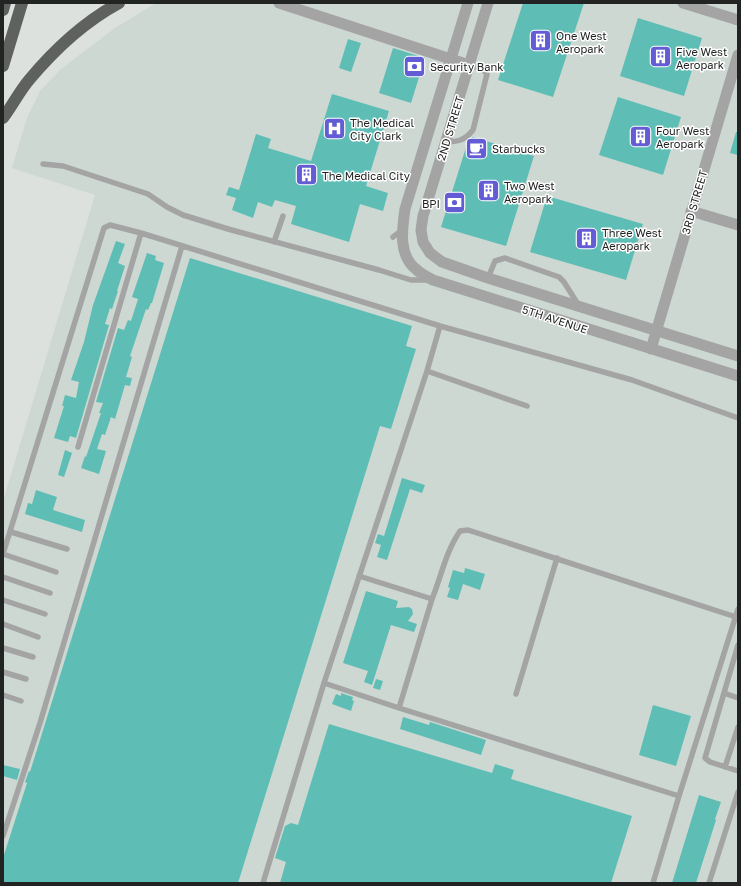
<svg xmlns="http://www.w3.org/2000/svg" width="741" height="886" viewBox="0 0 741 886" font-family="'Golos Text',sans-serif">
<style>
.built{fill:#ccd8d1}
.building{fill:#5ebeb5}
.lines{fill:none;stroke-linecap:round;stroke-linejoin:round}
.lane{stroke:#a3a4a3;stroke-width:5.5}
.street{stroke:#a3a4a3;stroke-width:11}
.highway{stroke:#5e615e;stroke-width:12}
.labels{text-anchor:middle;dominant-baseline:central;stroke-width:3;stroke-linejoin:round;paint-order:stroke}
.poi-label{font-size:11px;fill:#222423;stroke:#fff;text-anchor:start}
.street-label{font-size:11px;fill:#222423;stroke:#fff}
</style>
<rect width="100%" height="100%" fill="#dce1de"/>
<path class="built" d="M156,3H738V883H3V501L95,195L12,168L27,118L40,91L61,69L115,28Z"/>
<path class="building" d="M523,3H584L553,97L498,80Z
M638,18L702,38L684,96L620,76Z
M348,39L361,43L351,72L339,68Z
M393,48L425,58L411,103L379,93Z
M332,94L389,111L366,186L388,193L383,211L360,204L349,242L291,224L296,206L275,200L272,207L258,202L253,218L232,210L236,198L226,195L229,187L239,190L256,134L271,139L268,148L311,161Z
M618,97L681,117L663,175L599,155Z
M736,132H738V155L730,153Z
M473,137L534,156L506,246L441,227L468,141Z
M547,196L643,224L626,280L530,252Z
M116,241L125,244L118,263L125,266L117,291H118L112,309L110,308L105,324L109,325L76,438L70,436L68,442L54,438L64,406H62L65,395L76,398L79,382L71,380L84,342L93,305Z
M147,253L156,256L155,260L164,263L152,303H151L148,310L146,309L130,356L132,357L126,377L132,378L130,386L125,385L115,419L111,417L105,435L102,434L97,449L106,451L99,474L81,468L85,456L86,457L101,413H99L103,403L96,402L118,328L124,330L128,320L131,321L138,299L132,297Z
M190,258L412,326L406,346L416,349L391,429L380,426L238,883H3V858L27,783L25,782L29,771L30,772Z
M65,450L72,453L64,477L58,475Z
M402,478L425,485L422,493L410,489L387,560L377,557L381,545L375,543L378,534L384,536Z
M36,490L57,497L53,510L85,520L82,532L25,514L28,503L32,504Z
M465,568L485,574L480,590L463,584L458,600L447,597L450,588L448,587L453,570L464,573Z
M366,591L398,601L396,608L409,607L412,609L413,614L408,621L417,624L414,632L391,625L372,685L364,682L368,671L343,663Z
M376,679L383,681L380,690L373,688Z
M341,693L353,697L352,700L354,701L351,711L332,704L336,694L341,696Z
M653,705L691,716L676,766L639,755Z
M403,717L429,725L430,722L486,740L481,755L400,729Z
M329,724L492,773L495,764L514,770L511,779L632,816L611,883H280L286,862L275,858L285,826L291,823L298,825Z
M3,765L20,769L17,780L3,776Z
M699,795L721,802L715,819L716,820L696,883H672Z"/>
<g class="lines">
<path class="lane" d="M445,142C458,142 465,140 473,130L487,74C483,68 476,67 469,65
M43,164L63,166L148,194L167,207L183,215L228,229L379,270L411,280H428
M393,237L401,231
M274,242L283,216
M488,278L495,261L505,258L559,277L564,282L579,306
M427,371L527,406
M78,447L141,233
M11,532L67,549
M3,554L104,228L110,225L141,233L440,326L632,380L738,418
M3,554L56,572
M359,576L432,599L399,708
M3,577L50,593
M432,599C441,577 446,551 460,531L468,530L736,617
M3,600L45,614
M3,624L38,637
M738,645L705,758L710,762L738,771
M3,648L33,657
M3,672L26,679
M324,683L399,708L679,796
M724,693L738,698
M516,694L557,558
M3,695L21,701
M725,767L738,727
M3,836L40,723L182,246
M263,883L324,683L427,371L440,326
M653,883L679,796L738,609
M709,883L738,792"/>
<path class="street" d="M279,3L469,65
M468,3L405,209C402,230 398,256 417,270C421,274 427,277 433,280L738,376
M488,3L423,216L421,230L423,242L430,253L442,262L488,278L738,356
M683,3L738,20
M691,211L738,225
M651,349L738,55"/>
<path class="highway" d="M3,10L5,3
M3,66L22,3
M3,118C12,106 19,92 29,80C54,50 84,22 119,3"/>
</g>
<defs>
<symbol id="building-square" viewBox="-11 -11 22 22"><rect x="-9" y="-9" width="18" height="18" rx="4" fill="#645cd5" stroke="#fff"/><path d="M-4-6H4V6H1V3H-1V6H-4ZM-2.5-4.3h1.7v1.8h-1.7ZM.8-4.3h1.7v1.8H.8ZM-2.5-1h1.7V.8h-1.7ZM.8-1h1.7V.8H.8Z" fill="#fff"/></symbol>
<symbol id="bank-square" viewBox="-11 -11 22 22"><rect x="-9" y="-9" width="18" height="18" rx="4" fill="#645cd5" stroke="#fff"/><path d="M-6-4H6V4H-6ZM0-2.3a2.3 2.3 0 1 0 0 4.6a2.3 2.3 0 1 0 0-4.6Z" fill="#fff"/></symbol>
<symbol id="hospital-square" viewBox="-11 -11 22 22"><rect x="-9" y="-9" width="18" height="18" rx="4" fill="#645cd5" stroke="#fff"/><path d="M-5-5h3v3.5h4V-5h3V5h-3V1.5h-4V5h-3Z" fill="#fff"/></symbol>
<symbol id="cafe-square" viewBox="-11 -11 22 22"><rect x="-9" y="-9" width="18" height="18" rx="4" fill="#645cd5" stroke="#fff"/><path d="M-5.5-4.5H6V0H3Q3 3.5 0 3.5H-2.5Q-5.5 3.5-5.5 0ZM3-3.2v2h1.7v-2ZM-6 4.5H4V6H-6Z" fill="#fff"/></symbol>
</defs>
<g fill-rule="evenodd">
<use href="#building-square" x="528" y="28" width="25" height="25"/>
<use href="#building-square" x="648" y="44" width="25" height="25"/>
<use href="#bank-square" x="402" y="54" width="25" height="25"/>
<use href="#hospital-square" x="322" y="116" width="25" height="25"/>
<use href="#building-square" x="628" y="124" width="25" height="25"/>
<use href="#cafe-square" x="464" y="136" width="25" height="25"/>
<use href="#building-square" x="294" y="162" width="25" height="25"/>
<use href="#building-square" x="476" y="178" width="25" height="25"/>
<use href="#bank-square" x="442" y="190" width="25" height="25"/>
<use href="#building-square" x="574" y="226" width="25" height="25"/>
</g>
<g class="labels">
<g class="poi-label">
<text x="556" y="35">One West<tspan x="556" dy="13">Aeropark</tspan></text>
<text x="676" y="51">Five West<tspan x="676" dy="13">Aeropark</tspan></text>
<text x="430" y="66">Security Bank</text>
<text x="350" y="122">The Medical<tspan x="350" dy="13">City Clark</tspan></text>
<text x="656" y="130">Four West<tspan x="656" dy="13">Aeropark</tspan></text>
<text x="492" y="148">Starbucks</text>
<text x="322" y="175">The Medical City</text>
<text x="504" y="185">Two West<tspan x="504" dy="13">Aeropark</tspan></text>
<text x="440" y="203" text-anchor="end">BPI</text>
<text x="602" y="232">Three West<tspan x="602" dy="13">Aeropark</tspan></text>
</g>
<g class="street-label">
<text transform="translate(450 128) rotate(-73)">2ND STREET</text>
<text transform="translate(694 202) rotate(-74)">3RD STREET</text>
<text transform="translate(555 319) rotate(18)">5TH AVENUE</text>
</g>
</g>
<rect width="741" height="886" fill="none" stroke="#222423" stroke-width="8"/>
</svg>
